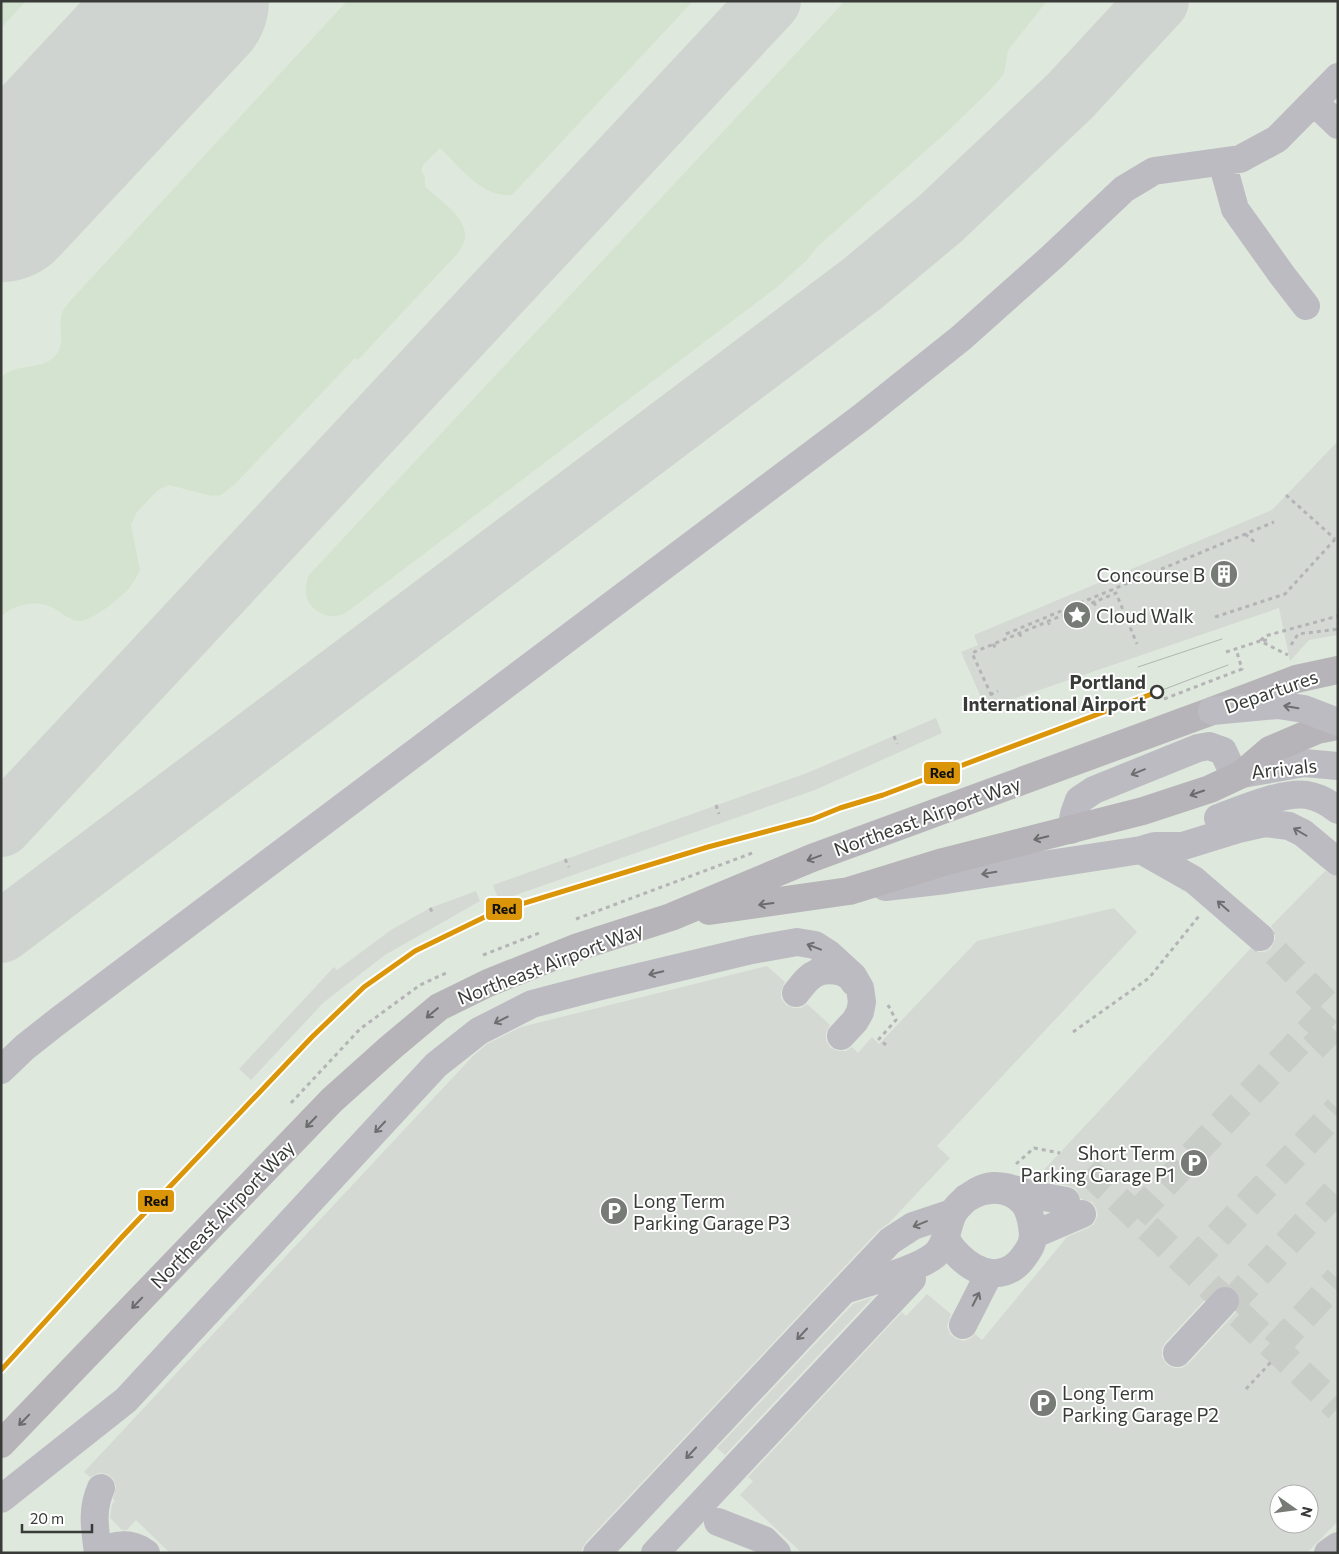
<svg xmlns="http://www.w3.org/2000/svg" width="1339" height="1554" viewBox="0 0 1339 1554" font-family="Commissioner,sans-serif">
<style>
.built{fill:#dfe8dc;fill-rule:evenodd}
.green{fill:#d4e3cf}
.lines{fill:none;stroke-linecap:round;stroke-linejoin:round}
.taxiway{stroke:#d0d4d0;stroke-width:62}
.runway{stroke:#d0d4d0;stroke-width:158}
.building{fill:#d5d9d4;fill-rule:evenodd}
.minor-tunnel{stroke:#c9cdc8;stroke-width:28;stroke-dasharray:28 14;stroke-linecap:butt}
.path{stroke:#b4b4b6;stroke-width:3;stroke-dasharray:4 4;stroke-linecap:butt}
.minor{stroke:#bdbbc2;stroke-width:28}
.major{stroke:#b6b4b9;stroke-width:28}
.tram{stroke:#b3b5b5;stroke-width:1}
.minor-bridge{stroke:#bdbbc2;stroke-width:28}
.rail-1-casing{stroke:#fff;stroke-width:9}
.rail-1{stroke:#da9608;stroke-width:5}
.oneway{stroke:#6d6e6f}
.oneway2{stroke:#6a6b6b}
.stop-dot{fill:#fff;stroke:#383b37;stroke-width:2.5}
.labels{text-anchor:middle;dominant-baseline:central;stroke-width:4;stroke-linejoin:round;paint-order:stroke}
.poi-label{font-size:19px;fill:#383b37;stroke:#fff;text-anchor:start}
.stop-label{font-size:19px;font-weight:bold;fill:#383b37;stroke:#fff;text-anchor:end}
.street-label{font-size:19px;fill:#383b37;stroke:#fff}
.line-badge{stroke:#fff;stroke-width:2}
.pale-badge-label{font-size:14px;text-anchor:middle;font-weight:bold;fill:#111}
</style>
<rect width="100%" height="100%" fill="#edf2ec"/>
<path class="built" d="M1,1H1338V1553H1ZM1279,1494H1309V1524H1279Z"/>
<path class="green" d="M1,1H26L1,28Z
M347,1H693L512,195C482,198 460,167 440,148L424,164L421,170L425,178V187C439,200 468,217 465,239C464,244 460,249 458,253L358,360L355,358L235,484L221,495L212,496L169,485L158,490L137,512L131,525L140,570C137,576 134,582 130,587C122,597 91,622 79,621C69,620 63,614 55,609C39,599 14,603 1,617V377C18,362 40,371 54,357C66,345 59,331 61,317C62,310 67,305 71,300Z
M845,1H1047L1008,50L1004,74L990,90L949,130L817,247L806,261L776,288L351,609C348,611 344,614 341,615C329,619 312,612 307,599C305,591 306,584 308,576Z"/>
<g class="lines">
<path class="taxiway" d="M1,826L770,1
M1,932L862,284L941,218L1070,96L1158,1"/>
<path class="runway" d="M1,203L190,1"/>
</g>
<path class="building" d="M1338,441V635L1309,640L1290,661L1279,608L1016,698L987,711L961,652L978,645L974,635L1272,510Z
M936,718L942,733L815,790L499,901L493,885L807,773Z
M1325,871L1338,877V1521L1307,1553H802L740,1495L753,1481L748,1477L902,1312L906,1316L927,1294L951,1314L947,1326L950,1334L956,1339L964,1341L971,1338L975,1334L982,1340L1067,1237L1088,1228L1094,1224L1098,1215L1096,1208L1092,1202L1081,1199L1076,1189L1069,1186L1047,1182L1040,1174L1250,949L1258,952H1265L1271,948L1275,939V932L1271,926ZM1220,1286H1229L1236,1290L1240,1296V1304L1237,1311L1188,1364L1182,1368H1174L1167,1365L1162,1357V1349L1165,1343L1214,1290ZM1279,1494H1309V1524H1279Z
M476,891L480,901L385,955L324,1002L251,1080L239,1069L334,967L337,970L391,930L430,908Z
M1114,908L1137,932L937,1146L950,1158L889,1223L879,1230L586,1542L580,1553H170L136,1520L127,1530H122L110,1518L112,1504L115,1501L113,1499L116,1486L113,1479L107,1474L99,1473L90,1477L84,1472L473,1056L487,1044L521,1027L767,966L785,982L781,991V998L786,1005L794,1008H801L807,1004L830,1025L826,1033V1040L830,1047L838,1051H846L852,1047L858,1053L872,1037L879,1044L977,941Z
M873,1297L725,1455L717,1448L853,1304Z"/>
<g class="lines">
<path class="minor-tunnel" d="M1313,1028L1338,1053
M1087,1170L1338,1408
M1135,1216L1331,1008L1260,937
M1189,1266L1338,1109
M1229,1305L1338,1189
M1275,1348L1338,1279"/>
<path class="path" d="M1286,495L1335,539
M1245,534L1257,544
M1094,602L1096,607
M1066,614L1068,619
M1215,617L1285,594L1338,536
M1048,621L1050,626
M1019,633L1022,638
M1006,634L1274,522
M1267,640L1260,641L1265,636L1338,616
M993,644L996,649
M1291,645L1298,634L1338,629
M1226,652L1260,641L1288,655
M990,695L998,691
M1164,699L1242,669L1236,649
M985,705L994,701L972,653L1116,593L1137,644
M894,736L897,744
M716,805L719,814
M565,859L569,867
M430,908L434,915
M576,919L755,852
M483,955L542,932
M1073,1032L1149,978L1199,916
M886,1045L879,1039L896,1020L888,1005
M291,1103L360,1029L420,985L446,973
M1016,1164L1034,1148L1060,1153
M1246,1389L1271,1362"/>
<path class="minor" d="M1314,102L1338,125
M1222,162L1235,209L1282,275L1306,306
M1242,774L1304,763L1338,766
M1218,818C1240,810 1284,791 1307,795C1319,797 1329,803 1338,810
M1071,830L1074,814L1079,800L1094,790L1198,748L1209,746L1223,751L1235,777
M1141,850L1194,880L1260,937
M885,887L946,880L1141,850L1155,846H1183L1238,829L1265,823L1289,826L1303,833L1338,862
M796,993C801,987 806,979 813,975C824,967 847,969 854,982
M1,1070L25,1047L58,1021L862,417L961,338L1052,257L1124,189L1154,171L1240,159L1277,139L1338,77
M963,1325L989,1274
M1177,1353L1225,1301
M1,1499L126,1400L436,1065L479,1031L532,1004L597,987L752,950L797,942L815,945L829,954L853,976L860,988L862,1002L860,1012L855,1021L841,1036
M718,1522L764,1540L777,1553
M98,1553C95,1529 91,1510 101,1488
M99,1553C115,1543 131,1542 146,1553
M597,1553L890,1241L913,1226L952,1213L966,1198
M655,1553L912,1279
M1328,1553L1338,1546"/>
<path class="major" d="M709,911L849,891L943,862L1143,811L1210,789L1242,774L1270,750L1317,730L1338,726
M1,1444L332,1100L390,1048L439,1007L488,983L578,947L671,917L812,858L1212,711L1296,679L1338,670"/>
<path class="tram" d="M1138,667L1222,639
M1157,692L1228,665"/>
<path class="minor-bridge" d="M1212,711L1278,705L1304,709L1338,722
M1033,1235L1082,1214
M844,1290C868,1282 917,1270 935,1255C950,1243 945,1219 959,1205C976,1188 1005,1183 1023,1202C1030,1210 1032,1223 1033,1234C1033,1243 1030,1248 1025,1255C1007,1282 979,1276 959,1256C954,1251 948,1244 946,1237C944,1227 951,1214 958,1207C967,1197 979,1187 993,1186C1007,1185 1019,1192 1033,1195C1044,1197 1055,1199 1066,1201"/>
<defs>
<path id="rail-1" d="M1,1370L122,1237L312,1037L364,987L415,951L495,912L708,847L813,819L840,808L883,795L1157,692"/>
</defs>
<use href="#rail-1" class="rail-1-casing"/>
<use href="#rail-1" class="rail-1"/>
</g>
<defs><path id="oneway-shaft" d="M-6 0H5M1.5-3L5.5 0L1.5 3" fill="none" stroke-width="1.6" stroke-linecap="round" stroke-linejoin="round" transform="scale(1.25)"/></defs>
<g class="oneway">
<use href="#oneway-shaft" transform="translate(1291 707) rotate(-171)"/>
<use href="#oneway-shaft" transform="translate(1138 772) rotate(158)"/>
<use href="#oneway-shaft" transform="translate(1300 832) rotate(-150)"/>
<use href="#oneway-shaft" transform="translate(989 873) rotate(171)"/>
<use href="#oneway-shaft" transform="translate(1223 906) rotate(-139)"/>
<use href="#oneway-shaft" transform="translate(814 947) rotate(-159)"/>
<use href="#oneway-shaft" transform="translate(656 973) rotate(167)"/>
<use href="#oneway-shaft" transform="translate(501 1020) rotate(153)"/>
<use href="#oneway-shaft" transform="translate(380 1127) rotate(133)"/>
<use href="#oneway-shaft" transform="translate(920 1224) rotate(158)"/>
<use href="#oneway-shaft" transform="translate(976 1299) rotate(-63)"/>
<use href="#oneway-shaft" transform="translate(802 1334) rotate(133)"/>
<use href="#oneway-shaft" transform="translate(691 1453) rotate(133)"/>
</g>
<g class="oneway2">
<use href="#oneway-shaft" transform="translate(1197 793) rotate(161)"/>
<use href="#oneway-shaft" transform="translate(1041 838) rotate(166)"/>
<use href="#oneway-shaft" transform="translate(814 858) rotate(160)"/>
<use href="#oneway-shaft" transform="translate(766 904) rotate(172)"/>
<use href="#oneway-shaft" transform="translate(432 1013) rotate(140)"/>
<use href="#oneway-shaft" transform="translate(311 1122) rotate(134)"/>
<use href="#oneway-shaft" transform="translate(137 1303) rotate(134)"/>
<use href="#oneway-shaft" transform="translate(24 1420) rotate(134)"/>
</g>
<defs>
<symbol id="building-disc" viewBox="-11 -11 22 22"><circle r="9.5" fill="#777b76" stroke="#fff"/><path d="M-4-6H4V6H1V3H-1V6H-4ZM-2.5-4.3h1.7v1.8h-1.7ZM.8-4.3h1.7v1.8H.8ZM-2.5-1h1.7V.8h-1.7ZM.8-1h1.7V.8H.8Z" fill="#fff"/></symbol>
<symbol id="sight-disc" viewBox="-11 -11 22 22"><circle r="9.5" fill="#777b76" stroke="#fff"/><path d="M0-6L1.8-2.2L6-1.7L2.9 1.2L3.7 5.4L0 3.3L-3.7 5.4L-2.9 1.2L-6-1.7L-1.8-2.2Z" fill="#fff"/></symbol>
<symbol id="parking-disc" viewBox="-11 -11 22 22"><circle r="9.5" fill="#777b76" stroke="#fff"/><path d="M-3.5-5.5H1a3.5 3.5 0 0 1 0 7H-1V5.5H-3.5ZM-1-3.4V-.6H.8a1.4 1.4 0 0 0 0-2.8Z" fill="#fff"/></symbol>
</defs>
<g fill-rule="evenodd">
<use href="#building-disc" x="1208" y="558" width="32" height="32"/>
<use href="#sight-disc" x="1061" y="599" width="32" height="32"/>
<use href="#parking-disc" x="1178" y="1147" width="32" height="32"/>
<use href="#parking-disc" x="598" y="1195" width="32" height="32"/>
<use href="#parking-disc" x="1027" y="1387" width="32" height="32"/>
</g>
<circle class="stop-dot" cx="1157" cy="692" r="6"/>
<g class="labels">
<g class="poi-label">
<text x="1205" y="574" text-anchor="end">Concourse B</text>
<text x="1096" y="615">Cloud Walk</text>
<text x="1175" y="1152" text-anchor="end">Short Term<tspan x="1175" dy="22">Parking Garage P1</tspan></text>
<text x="633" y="1200">Long Term<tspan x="633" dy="22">Parking Garage P3</tspan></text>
<text x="1062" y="1392">Long Term<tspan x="1062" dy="22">Parking Garage P2</tspan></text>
</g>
<g class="stop-label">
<text x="1146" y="681">Portland<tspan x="1146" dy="22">International Airport</tspan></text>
</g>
<g class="street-label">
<text transform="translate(1271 691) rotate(-19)">Departures</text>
<text transform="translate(1284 768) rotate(-6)">Arrivals</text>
<text transform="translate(927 816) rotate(-20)">Northeast Airport Way</text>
<text transform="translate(550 963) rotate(-21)">Northeast Airport Way</text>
<text transform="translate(222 1214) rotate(-46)">Northeast Airport Way</text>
</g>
</g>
<g class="line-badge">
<rect x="923" y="761" width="38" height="24" rx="5" fill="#da9608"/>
<rect x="485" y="897" width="38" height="24" rx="5" fill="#da9608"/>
<rect x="137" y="1189" width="38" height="24" rx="5" fill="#da9608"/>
</g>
<g class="pale-badge-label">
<text x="942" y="778">Red</text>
<text x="504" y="914">Red</text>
<text x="156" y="1206">Red</text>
</g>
<rect width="1339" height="1554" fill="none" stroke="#383b37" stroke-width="5"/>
<g transform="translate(1294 1509) rotate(104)"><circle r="24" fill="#ffffff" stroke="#afb1af"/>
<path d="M0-4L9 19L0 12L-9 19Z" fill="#777b76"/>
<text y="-8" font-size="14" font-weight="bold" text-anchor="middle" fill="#383b37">N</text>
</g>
<path d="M22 1524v8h70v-8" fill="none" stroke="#383b37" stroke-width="2.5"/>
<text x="30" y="1524" font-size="15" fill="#383b37" stroke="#ffffff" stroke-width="4" paint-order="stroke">20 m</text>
</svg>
